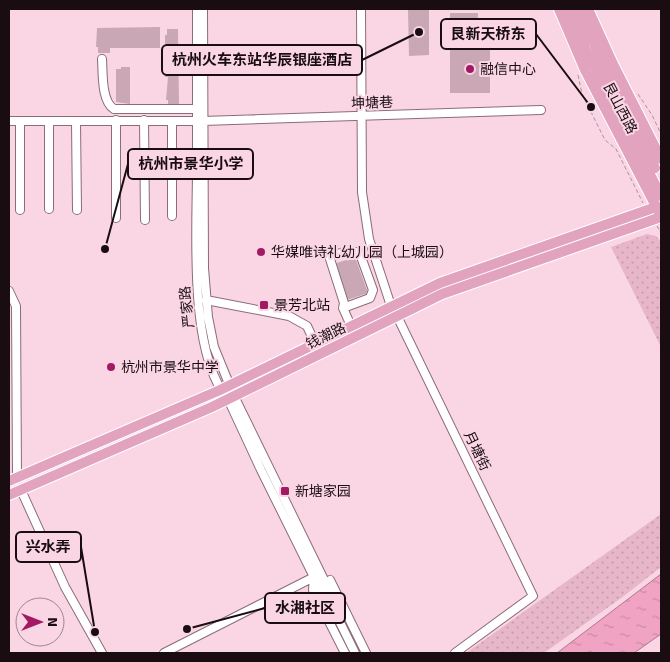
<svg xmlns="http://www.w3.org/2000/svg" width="670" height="662" viewBox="0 0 670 662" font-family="Signika,'Noto Sans SC',sans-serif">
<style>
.grass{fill:url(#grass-dots)}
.water{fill:url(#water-ripples);stroke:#b0768d}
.building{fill:#c9a7b4}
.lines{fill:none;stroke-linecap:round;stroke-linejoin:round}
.minor-casing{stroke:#8b6c78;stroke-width:10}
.major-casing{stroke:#fff;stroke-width:12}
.path{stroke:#ac919c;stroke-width:1;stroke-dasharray:4 2.5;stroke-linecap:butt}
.minor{stroke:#fff;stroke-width:8}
.major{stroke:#e2a3bf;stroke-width:10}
.poi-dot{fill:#a21964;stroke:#fad6e4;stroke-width:2}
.labels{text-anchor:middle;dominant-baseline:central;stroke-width:4;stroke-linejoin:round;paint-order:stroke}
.poi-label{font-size:14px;fill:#190d12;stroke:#fad6e4;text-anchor:start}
.street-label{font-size:14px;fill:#190d12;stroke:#fad6e4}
.leader{fill:none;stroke:#190d12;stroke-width:2}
.callout-dot{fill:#190d12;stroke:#fad6e4;stroke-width:2}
.callout{fill:#fad6e4;stroke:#190d12;stroke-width:2}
.callout-label{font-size:15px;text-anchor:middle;font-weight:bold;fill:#190d12}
</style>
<defs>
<pattern id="grass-dots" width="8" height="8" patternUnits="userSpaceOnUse" patternTransform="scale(1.25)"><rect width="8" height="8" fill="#e7b7c9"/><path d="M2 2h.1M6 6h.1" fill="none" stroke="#c69cac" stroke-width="1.8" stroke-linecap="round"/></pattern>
<pattern id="water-ripples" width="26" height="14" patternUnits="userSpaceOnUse" patternTransform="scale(1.25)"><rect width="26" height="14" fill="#f0a3c2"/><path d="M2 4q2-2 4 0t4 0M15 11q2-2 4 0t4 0" fill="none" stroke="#cd8ba6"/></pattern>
</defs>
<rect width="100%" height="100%" fill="#fad6e4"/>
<path class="grass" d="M647,234L656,236L661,242V347L611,247Z
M661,514V567L624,596L544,653H466Z"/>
<path class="water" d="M661,574V634L634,653H557Z"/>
<path class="building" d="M408,9H429V55L409,56Z
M450,13H478L477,44H490V93H450Z
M160,27V48H110V53H98V47H96L97,28Z
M167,29H178L179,107H168V100H166L168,77H165V66H167V47H165V35H167Z
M121,67H130V104L116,102V69H121Z
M355,257L368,293L347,300L334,264Z"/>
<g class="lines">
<defs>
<path id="minor" d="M197,9C197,62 197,116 197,169C197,229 188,354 228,399L261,470L314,577L323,594L330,602L355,653
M203,9L204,268L208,317L214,347L234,396L329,590L330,602
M361,9L362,192L369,239L391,306
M102,59C103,72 101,101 114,109H197
M144,120L145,220
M9,121H197
M20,121V210
M49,121V209
M203,121L541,110
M76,122L77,210
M172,216V121
M116,218V120
M9,291L16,306L17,477
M206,300L289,316L307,326L315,343
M343,308L370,298L373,290L360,254L357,252L332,254L330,259L344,303L343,308L351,326
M397,316L533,596L455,653
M21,490L65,587L102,653
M314,577L313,590L345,653
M330,580L366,653
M164,653L314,577"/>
<path id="major" d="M559,9L585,70L659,212
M569,9L585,48L661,196
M578,9L621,101L655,168
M588,9L613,64L661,159
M9,481L220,390L440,283L656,207
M9,495L212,407L442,294L661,217"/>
</defs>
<use href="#minor" class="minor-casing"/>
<use href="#major" class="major-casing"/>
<path class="path" d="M578,75L582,94L605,140L616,149L643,203
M638,94L652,115L661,134
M657,226L661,233"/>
<use href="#minor" class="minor"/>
<use href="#major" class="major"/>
</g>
<g class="poi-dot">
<circle cx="470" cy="69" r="5"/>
<circle cx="261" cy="252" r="5"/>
<rect x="259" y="300" width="10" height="10" rx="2.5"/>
<circle cx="111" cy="367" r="5"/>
<rect x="280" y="486" width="10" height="10" rx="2.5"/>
</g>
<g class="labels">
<g class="poi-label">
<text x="480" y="69">融信中心</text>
<text x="271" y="252">华媒唯诗礼幼儿园（上城园）</text>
<text x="274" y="305">景芳北站</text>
<text x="121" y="367">杭州市景华中学</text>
<text x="295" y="491">新塘家园</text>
</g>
<g class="street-label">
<text transform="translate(372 103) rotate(-2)">坤塘巷</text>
<text transform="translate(620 108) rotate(62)">艮山西路</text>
<text transform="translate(187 307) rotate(-96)">严家路</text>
<text transform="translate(326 336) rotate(-26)">钱潮路</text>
<text transform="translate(477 451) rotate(64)">月塘街</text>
</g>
</g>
<path class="leader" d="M591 107L536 34M419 32L362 60M105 249L128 164M95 632L81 547M187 629L265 608"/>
<g class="callout-dot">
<circle cx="591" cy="107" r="5"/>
<circle cx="419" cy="32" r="5"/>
<circle cx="105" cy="249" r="5"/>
<circle cx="95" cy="632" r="5"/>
<circle cx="187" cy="629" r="5"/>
</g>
<g class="callout">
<rect x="441" y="19" width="95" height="30" rx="5"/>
<rect x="162" y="45" width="200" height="30" rx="5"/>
<rect x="128" y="149" width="125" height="30" rx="5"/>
<rect x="16" y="532" width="65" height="30" rx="5"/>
<rect x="265" y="593" width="80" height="30" rx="5"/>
</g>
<g class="callout-label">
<text x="488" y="39">艮新天桥东</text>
<text x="262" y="65">杭州火车东站华辰银座酒店</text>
<text x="191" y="169">杭州市景华小学</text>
<text x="48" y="552">兴水弄</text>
<text x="305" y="613">水湘社区</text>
</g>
<rect width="670" height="662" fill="none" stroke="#190d12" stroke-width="20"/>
<g transform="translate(40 622) rotate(90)"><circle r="24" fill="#fad6e4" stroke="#a08690"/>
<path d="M0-4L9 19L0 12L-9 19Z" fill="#a21964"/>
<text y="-8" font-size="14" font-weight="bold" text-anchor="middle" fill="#190d12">N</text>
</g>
</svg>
